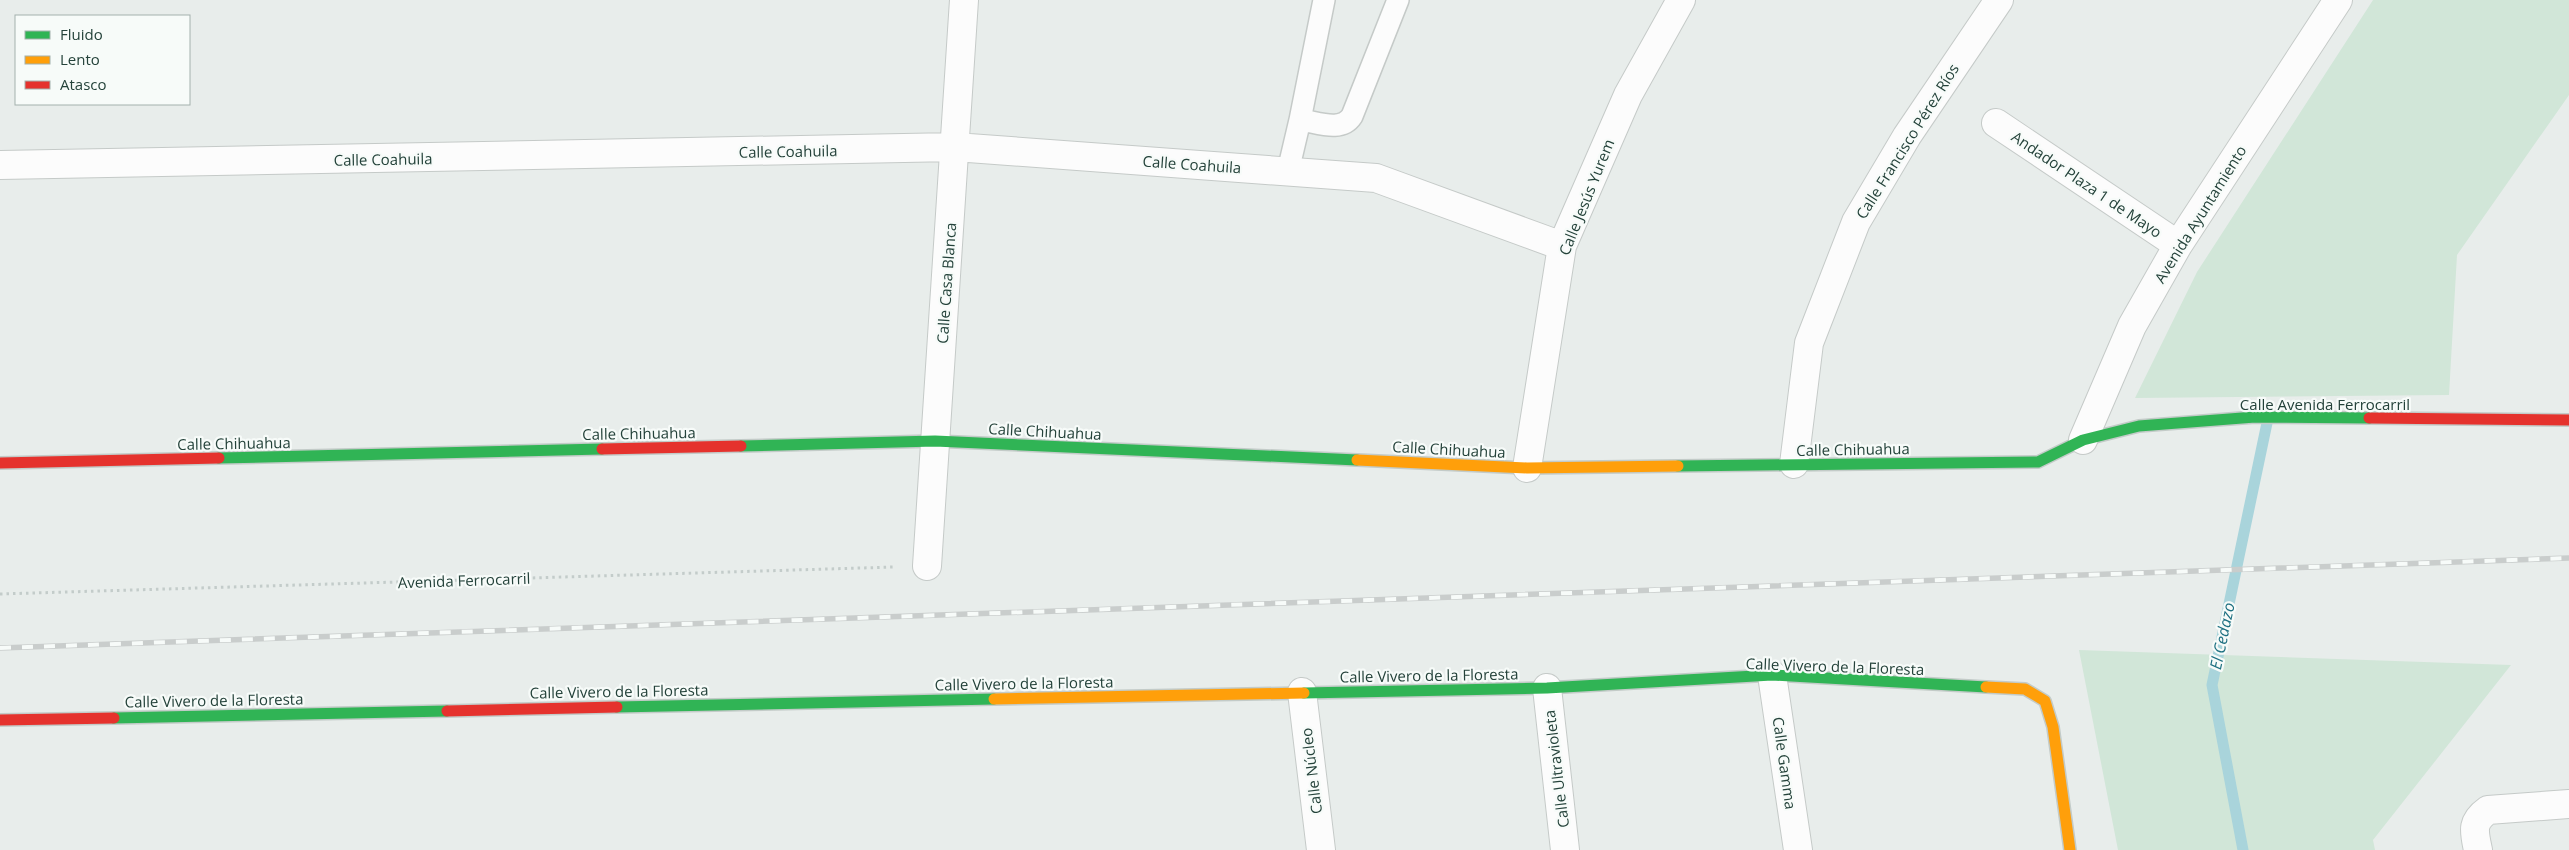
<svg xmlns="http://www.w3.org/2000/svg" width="2569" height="850" viewBox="0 0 2569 850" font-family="'Open Sans',sans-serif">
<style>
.green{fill:#d1e6d8}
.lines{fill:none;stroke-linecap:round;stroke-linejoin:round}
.stream{stroke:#a9d4db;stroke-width:11}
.lane-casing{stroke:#c5cac8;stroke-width:24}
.street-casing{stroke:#c5cac8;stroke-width:30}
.fast-casing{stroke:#c3cbc8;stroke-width:14}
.slow-casing{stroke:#c3cbc8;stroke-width:14}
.jam-casing{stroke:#c3cbc8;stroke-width:14}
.path{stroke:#c3ccca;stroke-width:3;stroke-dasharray:2.5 4;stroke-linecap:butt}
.lane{stroke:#fcfcfc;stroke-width:21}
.street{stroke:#fcfcfc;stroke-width:28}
.fast{stroke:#30b455;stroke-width:11}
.slow{stroke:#ff9f0a;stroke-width:11}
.jam{stroke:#e5322d;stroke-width:11}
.rail-casing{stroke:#c9cdcc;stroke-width:5.5}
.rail{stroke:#f7fbf9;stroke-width:4;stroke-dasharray:11;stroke-linecap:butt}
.labels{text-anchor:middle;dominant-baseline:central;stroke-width:4.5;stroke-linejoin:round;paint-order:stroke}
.street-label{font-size:15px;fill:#24423a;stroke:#f7fbf9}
.water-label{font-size:16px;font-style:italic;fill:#1c6f80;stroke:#f7fbf9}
</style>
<rect width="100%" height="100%" fill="#e8edeb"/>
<path class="green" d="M2373,0H2569V95L2457,255L2449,395L2135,398L2197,272Z
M2079,650L2511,665L2373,840L2375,850H2118Z"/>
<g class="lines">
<path class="stream" d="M2243,850L2212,685L2267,423"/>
<defs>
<path id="lane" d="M1300,120L1324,0
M1288,171L1300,120C1317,122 1341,133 1352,116L1398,0"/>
<path id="street" d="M1996,123L2178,245
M0,165L955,147L1376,178L1562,246
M2083,440L2132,326L2178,245L2338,0
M1794,464L1809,343L1856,222L1907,136L1999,0
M1527,468L1562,246L1628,95L1681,0
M927,566L964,0
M1772,675L1798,850
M1547,688L1565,850
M1302,692L1321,850
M2478,850C2474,831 2471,822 2488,810L2569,804"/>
<path id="fast" d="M741,446L935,441L1357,460
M219,458L602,449
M1678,466L2038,462L2083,440L2139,426L2255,417L2369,418
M1304,693L1547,688L1772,675L1986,687
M617,707L994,699
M114,718L447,711"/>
<path id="slow" d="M1357,460L1527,468L1678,466
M1986,687L2025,689L2045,701L2053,727L2070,850
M994,699L1304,693"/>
<path id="jam" d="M2369,418L2569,420
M602,449L741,446
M0,463L219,458
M447,711L617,707
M0,720L114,718"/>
</defs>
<use href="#lane" class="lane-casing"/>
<use href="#street" class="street-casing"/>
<use href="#fast" class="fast-casing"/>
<use href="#slow" class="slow-casing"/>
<use href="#jam" class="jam-casing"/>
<path class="path" d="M0,594L894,567"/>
<use href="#lane" class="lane"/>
<use href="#street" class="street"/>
<use href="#fast" class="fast"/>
<use href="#slow" class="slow"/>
<use href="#jam" class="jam"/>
<defs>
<path id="rail" d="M0,648L2569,558"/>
</defs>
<use href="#rail" class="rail-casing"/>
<use href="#rail" class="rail"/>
</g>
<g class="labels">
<g class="street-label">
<text transform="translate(1907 141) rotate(-58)">Calle Francisco Pérez Ríos</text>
<text transform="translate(788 151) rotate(-1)">Calle Coahuila</text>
<text transform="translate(383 159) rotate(-1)">Calle Coahuila</text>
<text transform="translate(1192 164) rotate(4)">Calle Coahuila</text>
<text transform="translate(2087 184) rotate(34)">Andador Plaza 1 de Mayo</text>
<text transform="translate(1586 197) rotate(-68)">Calle Jesús Yurem</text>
<text transform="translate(2200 214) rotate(-58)">Avenida Ayuntamiento</text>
<text transform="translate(946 283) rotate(-86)">Calle Casa Blanca</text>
<text x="2325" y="404">Calle Avenida Ferrocarril</text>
<text transform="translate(1045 431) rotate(3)">Calle Chihuahua</text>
<text transform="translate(639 433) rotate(-1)">Calle Chihuahua</text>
<text transform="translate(234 443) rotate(-1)">Calle Chihuahua</text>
<text transform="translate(1449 449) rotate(3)">Calle Chihuahua</text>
<text transform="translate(1853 449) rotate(-1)">Calle Chihuahua</text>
<text transform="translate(464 580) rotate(-2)">Avenida Ferrocarril</text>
<text transform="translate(1835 666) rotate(2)">Calle Vivero de la Floresta</text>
<text transform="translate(1429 675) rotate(-1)">Calle Vivero de la Floresta</text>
<text transform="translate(1024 683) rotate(-1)">Calle Vivero de la Floresta</text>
<text transform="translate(619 691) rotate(-1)">Calle Vivero de la Floresta</text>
<text transform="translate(214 700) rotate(-1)">Calle Vivero de la Floresta</text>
<text transform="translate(1785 763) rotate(82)">Calle Gamma</text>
<text transform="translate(1556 769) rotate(-97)">Calle Ultravioleta</text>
<text transform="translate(1311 771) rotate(-97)">Calle Núcleo</text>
</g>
<g class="water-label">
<text transform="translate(2222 636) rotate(-78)">El Cedazo</text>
</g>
</g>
<rect x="15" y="15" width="175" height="90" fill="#f7fbf9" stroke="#a3b1ad"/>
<rect x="25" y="31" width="25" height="8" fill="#30b455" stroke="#a3b1ad"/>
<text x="60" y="40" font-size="15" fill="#24423a">Fluido</text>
<rect x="25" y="56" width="25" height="8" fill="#ff9f0a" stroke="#a3b1ad"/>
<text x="60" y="65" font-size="15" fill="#24423a">Lento</text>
<rect x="25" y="81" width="25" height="8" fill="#e5322d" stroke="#a3b1ad"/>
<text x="60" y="90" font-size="15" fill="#24423a">Atasco</text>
</svg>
